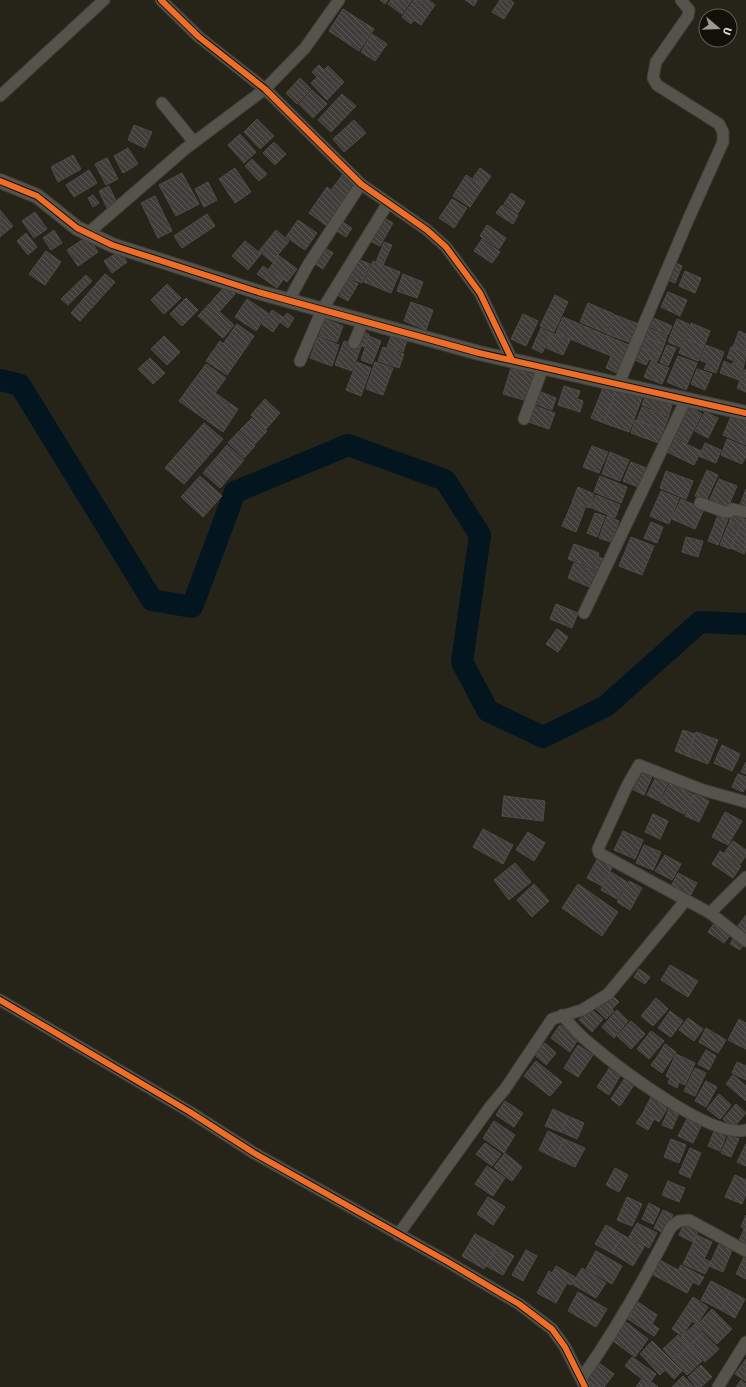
<svg xmlns="http://www.w3.org/2000/svg" width="746" height="1387" viewBox="0 0 746 1387" font-family="Signika,sans-serif">
<style>
.lines{fill:none;stroke-linecap:round;stroke-linejoin:round}
.river{stroke:#03151f;stroke-width:22}
.building{fill:url(#building-back-hatch);stroke:#4f4b4a}
.minor-casing{stroke:#403e36;stroke-width:13}
.tertiary-casing{stroke:#403e36;stroke-width:16}
.minor{stroke:#55534b;stroke-width:11}
.tertiary{stroke:#55534b;stroke-width:14}
.cycleway-casing{stroke:#121008;stroke-width:8}
.cycleway{stroke:#ee6e29;stroke-width:6}
</style>
<defs>
<pattern id="building-back-hatch" width="6" height="6" patternUnits="userSpaceOnUse"><rect width="6" height="6" fill="#413d3b"/><path d="M-1 5l2 2M0 0l6 6M5-1l2 2" fill="none" stroke="#5c5856"/></pattern>
</defs>
<rect width="100%" height="100%" fill="#262419"/>
<g class="lines">
<path class="river" d="M0,380L20,385L152,600L192,607L235,492L348,445L445,480L480,535L462,662L488,711L543,737L606,706L700,622L746,624"/>
</g>
<path class="building" d="M380,0H388L385,4Z
M391,0H412L402,14L388,4Z
M414,0H429L435,5L421,25L414,20L411,24L402,17Z
M465,0H477L474,6Z
M500,0H510L514,3L504,19L492,12Z
M343,9L374,29L359,51L329,31Z
M372,34L387,44L375,61L361,52Z
M319,65L324,70L328,66L344,82L327,100L311,83L317,77L312,72Z
M300,78L311,89L297,104L286,93Z
M312,90L327,104L313,118L299,104Z
M342,94L356,106L331,132L318,120Z
M257,119L274,136L260,149L244,132Z
M354,120L366,133L344,152L333,139Z
M134,125L152,132L145,148L128,140Z
M240,134L256,152L244,163L228,145Z
M274,142L286,154L275,165L263,153Z
M128,148L138,164L123,173L114,156Z
M73,155L81,169L58,182L51,167Z
M107,158L118,179L106,185L95,164Z
M252,159L267,174L259,181L245,166Z
M235,168L251,192L235,203L219,179Z
M480,168L491,176L484,186L473,178Z
M89,170L97,183L74,197L66,185Z
M182,173L199,204L176,216L159,185Z
M343,174L355,183L344,198L332,189Z
M466,175L484,186L470,207L453,196Z
M208,182L217,200L204,207L195,189Z
M109,186L117,203L107,208L99,191Z
M327,187L345,200L327,226L309,213Z
M511,193L525,202L518,213L504,204Z
M93,195L99,203L93,207L88,198Z
M155,196L172,231L158,238L141,203Z
M452,199L467,208L454,228L439,218Z
M502,205L518,215L513,224L496,213Z
M0,210L13,226L0,237Z
M35,212L47,229L34,238L22,221Z
M207,214L215,226L182,248L174,236Z
M381,216L393,223L380,246L368,240Z
M338,219L352,228L346,237L332,228Z
M298,220L317,233L305,250L286,237Z
M487,225L506,238L499,249L480,236Z
M54,230L62,243L51,250L43,238Z
M276,230L289,241L272,262L259,251Z
M26,233L37,247L28,255L17,241Z
M88,236L98,252L78,266L67,250Z
M482,239L500,252L492,263L474,251Z
M245,241L261,254L248,270L232,256Z
M384,242L392,245L383,265L376,262Z
M322,246L333,253L323,269L312,262Z
M46,251L61,262L45,285L29,274Z
M120,251L127,262L112,273L104,261Z
M278,255L297,269L287,282L269,269Z
M355,258L370,264L362,283L347,277Z
M373,261L400,272L391,293L364,282Z
M676,263L682,266L675,283L668,280Z
M263,266L283,280L277,288L257,274Z
M685,271L701,278L695,293L679,286Z
M105,274L115,282L80,321L71,313Z
M403,274L423,282L417,298L397,291Z
M86,275L92,281L68,305L61,299Z
M344,276L358,284L348,301L334,293Z
M167,284L181,298L164,314L151,300Z
M226,285L235,294L220,311L211,302Z
M668,292L687,300L680,316L661,307Z
M555,295L568,302L554,332L540,326Z
M186,298L198,310L182,326L170,314Z
M247,299L268,313L256,331L235,317Z
M411,302L433,310L426,330L404,321Z
M210,303L234,325L223,338L198,316Z
M588,303L614,314L606,333L580,322Z
M272,310L283,317L273,332L262,324Z
M287,313L294,318L288,328L280,322Z
M523,314L538,321L526,346L511,339Z
M615,315L641,325L634,344L607,334Z
M563,317L631,346L619,374L606,368L611,356L556,333Z
M651,317L672,326L668,335L648,326Z
M325,319L343,326L337,342L319,336Z
M677,319L689,324L680,347L668,342Z
M691,323L710,331L704,346L685,338Z
M237,324L254,336L227,375L206,361L220,341L223,344Z
M541,328L552,333L542,353L532,348Z
M648,328L667,336L664,345L644,337Z
M361,331L369,334L364,347L356,344Z
M739,331L746,334V352L733,347Z
M553,333L570,340L563,355L546,348Z
M164,336L180,352L167,365L151,349Z
M369,336L381,341L372,364L361,360Z
M391,336L407,341L403,352L387,347Z
M318,337L339,345L332,366L310,358Z
M644,337L664,345L660,355L640,347Z
M685,338L704,346L698,361L679,353Z
M344,341L361,347L352,371L335,365Z
M667,345L676,348L668,366L660,362Z
M706,345L724,352L716,373L704,369L707,363L700,360Z
M383,347L404,354L399,368L378,361Z
M640,347L660,355L657,362L649,359L646,365L635,360Z
M731,347L746,353L744,365L727,358Z
M678,356L697,363L686,390L667,382Z
M150,358L165,373L153,384L138,369Z
M651,361L669,368L662,384L644,377Z
M724,361L732,365L733,362L744,366L739,380L720,373Z
M357,362L371,368L361,396L346,390Z
M375,362L393,368L383,395L366,389Z
M206,364L226,378L215,393L238,409L223,432L179,401Z
M511,368L535,375L527,401L503,394Z
M697,369L712,374L705,390L691,384Z
M744,370H746V392L737,388Z
M605,383L617,388L604,423L591,418Z
M564,386L580,391L577,399L583,401L580,412L558,405Z
M617,388L642,398L629,432L604,423Z
M538,391L556,398L552,410L533,403Z
M646,395L672,405L669,415L642,405Z
M265,399L280,413L266,429L251,415Z
M532,405L555,413L549,429L526,421Z
M688,406L702,414L687,443L672,435Z
M642,407L669,416L663,430L637,420Z
M705,412L718,418L708,438L695,431Z
M732,414L746,420V445L723,435Z
M252,418L267,431L255,444L240,430Z
M635,420L664,431L659,443L631,433Z
M204,423L223,439L184,484L165,468Z
M239,431L255,446L244,458L228,443Z
M670,436L701,451L694,465L663,450Z
M727,439L746,447V456L742,464L721,455Z
M705,443L721,450L716,463L699,456Z
M227,445L244,460L232,474L215,459Z
M592,446L608,452L599,473L583,467Z
M610,452L629,460L620,481L602,474Z
M215,459L232,474L220,488L203,473Z
M631,462L649,469L641,488L623,481Z
M707,470L718,475L706,501L695,496Z
M666,471L693,481L686,499L660,488Z
M200,476L222,496L203,517L181,497Z
M600,476L627,487L621,503L594,492Z
M719,479L737,486L728,507L710,499Z
M578,487L594,494L589,508L572,502Z
M746,489V507L740,505Z
M661,491L679,498L669,524L650,516Z
M596,495L620,505L615,518L590,507Z
M681,499L704,509L695,529L672,519Z
M572,503L585,508L576,532L562,526Z
M734,510L745,515L740,527L729,522Z
M595,513L605,516L597,537L587,533Z
M718,515L728,519L718,545L708,541Z
M607,516L619,521L611,542L599,538Z
M744,519L746,520V549L744,554L731,548Z
M651,522L663,527L657,543L644,538Z
M729,523L739,528L730,549L720,545Z
M631,537L654,546L642,575L619,566Z
M686,537L703,541L698,557L682,552Z
M574,544L599,553L598,557L607,560L602,572L568,559Z
M574,563L598,572L592,588L568,578Z
M556,604L578,613L572,628L550,619Z
M557,629L568,637L558,652L546,644Z
M683,730L695,734L687,756L675,751Z
M696,732L718,740L708,764L687,756Z
M722,745L740,754L732,771L714,763Z
M746,762V774L741,772Z
M640,769L653,774L644,795L632,789Z
M738,774L746,777V787L743,792L732,787Z
M656,777L668,783L659,801L647,795Z
M670,783L694,795L684,814L660,802Z
M695,794L709,801L699,822L685,816Z
M504,796L545,801L543,821L502,816Z
M725,812L742,821L728,845L712,837Z
M653,814L668,821L660,839L645,832Z
M483,829L513,845L503,864L473,847Z
M623,831L643,840L635,859L614,850Z
M528,832L545,843L534,861L516,850Z
M733,841L746,850V856L740,864L724,853Z
M644,845L661,852L653,870L636,863Z
M720,851L741,866L733,878L712,864Z
M665,855L681,864L672,880L655,871Z
M599,856L614,864L602,886L587,878Z
M515,863L531,882L509,900L494,880Z
M611,872L627,882L617,899L601,890Z
M678,873L697,883L689,898L670,888Z
M629,881L642,888L630,910L617,902Z
M534,884L549,901L532,917L517,900Z
M578,884L618,912L602,936L562,908Z
M746,915V936L736,928Z
M715,922L731,934L724,943L708,932Z
M734,937L744,943L740,950L730,944Z
M670,965L698,981L688,997L661,980Z
M639,969L650,977L645,984L634,977Z
M612,995L619,1002L612,1009L605,1002Z
M656,998L668,1009L653,1026L641,1016Z
M601,999L614,1011L606,1019L594,1007Z
M590,1008L603,1019L592,1032L579,1020Z
M617,1010L628,1021L614,1038L602,1027Z
M670,1011L683,1021L671,1037L658,1028Z
M688,1018L703,1029L694,1041L679,1030Z
M739,1019L746,1023V1049L728,1040Z
M631,1021L645,1034L631,1049L617,1036Z
M560,1025L579,1038L570,1052L551,1038Z
M706,1028L726,1040L718,1053L699,1042Z
M651,1031L664,1041L649,1059L637,1049Z
M545,1043L556,1053L546,1065L534,1054Z
M665,1044L676,1052L670,1061L659,1054Z
M578,1045L593,1055L578,1077L564,1068Z
M706,1050L716,1056L709,1070L698,1064Z
M659,1054L670,1061L662,1073L651,1065Z
M676,1054L695,1063L685,1085L679,1082L677,1088L668,1083L670,1078L666,1076Z
M536,1061L562,1082L550,1096L524,1076Z
M737,1062L746,1066V1080L732,1073Z
M610,1067L621,1074L609,1095L597,1087Z
M695,1068L706,1073L695,1096L684,1091Z
M627,1075L636,1082L620,1106L611,1099Z
M733,1075L746,1086V1101L726,1084Z
M706,1081L717,1087L706,1107L695,1101Z
M719,1094L731,1105L720,1119L707,1109Z
M652,1095L669,1105L659,1122L643,1113Z
M505,1101L523,1113L514,1127L496,1115Z
M736,1104L746,1113L733,1128L723,1119Z
M670,1107L680,1111L672,1129L662,1125Z
M553,1109L568,1116L561,1132L545,1126Z
M643,1113L654,1119L648,1130L636,1123Z
M568,1116L584,1123L577,1139L561,1132Z
M687,1119L701,1126L693,1143L678,1136Z
M494,1121L515,1135L504,1153L483,1138Z
M715,1129L727,1133L720,1151L708,1146Z
M548,1131L564,1139L555,1158L539,1150Z
M729,1135L739,1139L731,1157L721,1153Z
M564,1139L585,1148L575,1167L555,1158Z
M671,1139L686,1145L679,1163L664,1157Z
M485,1143L501,1154L492,1166L476,1154Z
M746,1144V1166L737,1162Z
M690,1148L701,1153L690,1178L679,1173Z
M505,1153L516,1162L505,1176L494,1167Z
M516,1162L522,1167L512,1181L505,1176Z
M487,1166L505,1178L493,1196L475,1184Z
M615,1168L628,1175L619,1192L606,1185Z
M735,1175L746,1180V1194L742,1204L725,1197Z
M668,1181L685,1188L679,1202L662,1195Z
M488,1197L505,1207L493,1225L477,1214Z
M627,1197L642,1204L632,1226L617,1220Z
M649,1203L660,1209L653,1224L642,1219Z
M663,1210L673,1215L664,1233L654,1228Z
M746,1215V1229L741,1227Z
M685,1222L699,1228L693,1242L679,1235Z
M637,1223L657,1233L649,1248L629,1237Z
M606,1225L623,1235L612,1253L595,1244Z
M744,1229L746,1230V1246L738,1243Z
M475,1234L497,1246L484,1269L462,1256Z
M623,1235L644,1247L633,1266L612,1253Z
M697,1235L712,1242L704,1259L711,1262L705,1274L683,1264Z
M719,1244L732,1250L723,1272L709,1266Z
M497,1246L514,1256L503,1275L486,1266Z
M526,1250L537,1256L523,1281L512,1275Z
M596,1251L622,1266L612,1284L586,1269Z
M744,1257L746,1258V1279L736,1274Z
M658,1259L678,1270L681,1265L704,1277L699,1285L693,1282L687,1293L650,1273Z
M556,1266L575,1277L571,1285L567,1283L556,1303L537,1293L549,1271L552,1273Z
M582,1268L606,1283L596,1298L572,1284Z
M711,1281L730,1291L721,1310L701,1300Z
M730,1291L745,1299L735,1318L721,1310Z
M578,1292L607,1309L596,1327L568,1311Z
M693,1297L708,1307L697,1324L692,1321L682,1336L672,1329Z
M638,1302L657,1315L652,1324L659,1329L654,1336L628,1319Z
M712,1309L732,1329L717,1344L697,1325Z
M626,1322L648,1339L635,1357L609,1338L619,1325L622,1328Z
M695,1324L703,1333L689,1346L681,1337Z
M703,1333L719,1349L705,1362L689,1346Z
M678,1335L688,1346L673,1360L663,1349Z
M652,1341L658,1347L646,1360L640,1354Z
M688,1346L702,1361L687,1375L673,1360Z
M658,1347L682,1371L674,1379L665,1370L660,1375L646,1360Z
M632,1357L656,1374L647,1387H636L642,1379L625,1366Z
M746,1359V1381L735,1374Z
M599,1363L614,1374L604,1387H593L585,1381Z
M701,1365L712,1377L701,1387H696L688,1377Z
M683,1376L694,1387H672Z
M741,1380L746,1384V1387H736Z
M652,1382L658,1387H648Z"/>
<g class="lines">
<defs>
<path id="minor" d="M161,0L199,37L265,89L361,184L427,230L446,247L480,293L512,360
M0,96L104,0
M162,103L194,142
M87,234L185,149L265,89L305,48L339,0
M289,300L308,265L361,184
M354,343L363,321
M300,361L322,310L388,203
M619,383L688,220L723,142V132L719,124L657,85L653,78L656,62L688,16L689,10L681,0
M524,419L543,367
M700,503L725,512H729L732,509L746,512
M584,613L686,399
M746,802L703,790L639,765L627,786L598,849L599,853L710,913L746,941
M710,913L746,877
M0,1000L190,1112L254,1153L448,1262L519,1304L552,1329L565,1347L585,1387
M562,1015C570,1024 578,1034 588,1042C615,1065 712,1140 746,1130
M398,1235L490,1107L505,1089L552,1019L582,1010L608,994L686,900
M581,1379C615,1331 644,1280 671,1227L679,1221L689,1220L746,1251
M718,1387L746,1342"/>
<path id="tertiary" d="M0,181L37,196L77,228L112,245L258,292L479,353L746,413"/>
</defs>
<use href="#minor" class="minor-casing"/>
<use href="#tertiary" class="tertiary-casing"/>
<use href="#minor" class="minor"/>
<use href="#tertiary" class="tertiary"/>
<defs>
<path id="cycleway" d="M161,0L199,37L265,89L361,184L427,230L446,247L480,293L512,360
M0,181L37,196L77,228L112,245L258,292L479,353L746,413
M0,1000L190,1112L254,1153L448,1262L519,1304L552,1329L565,1347L585,1387"/>
</defs>
<use href="#cycleway" class="cycleway-casing"/>
<use href="#cycleway" class="cycleway"/>
</g>
<g transform="translate(718 28) rotate(109)"><circle r="19" fill="#121008" stroke="#636057"/>
<path d="M0-3L7 15L0 10L-7 15Z" fill="#9c9a8e"/>
<text y="-6" font-size="11" font-weight="bold" text-anchor="middle" fill="#dcd9cd">U</text>
</g>
</svg>
